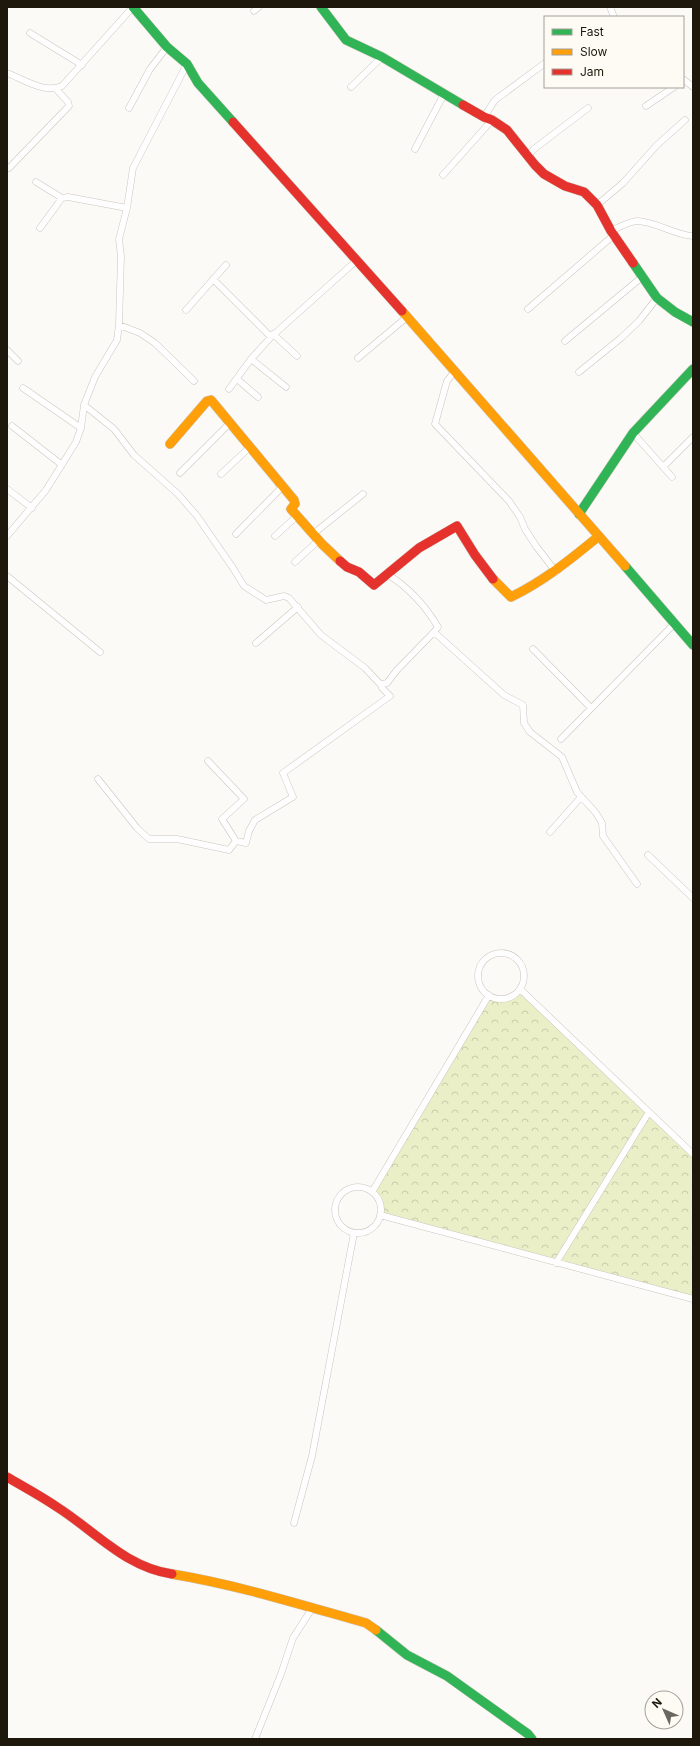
<svg xmlns="http://www.w3.org/2000/svg" width="700" height="1746" viewBox="0 0 700 1746" font-family="Inter,sans-serif">
<style>
.park{fill:url(#park-crowns)}
.lines{fill:none;stroke-linecap:round;stroke-linejoin:round}
.street-casing{stroke:#cac6be;stroke-width:7}
.fast-casing{stroke:#cac6be;stroke-width:10}
.slow-casing{stroke:#cac6be;stroke-width:10}
.jam-casing{stroke:#cac6be;stroke-width:10}
.street{stroke:#fffefe;stroke-width:6}
.fast{stroke:#30b455;stroke-width:9}
.slow{stroke:#ff9f0a;stroke-width:9}
.jam{stroke:#e5322d;stroke-width:9}
</style>
<defs>
<pattern id="park-crowns" width="20" height="18" patternUnits="userSpaceOnUse"><rect width="20" height="18" fill="#eaefc7"/><path d="M2 6a3 3 0 1 1 6 0M12 15a3 3 0 1 1 6 0" fill="none" stroke="#c8ccaa"/></pattern>
</defs>
<rect width="100%" height="100%" fill="#fcfaf6"/>
<path class="park" d="M520,989L693,1154V1299L380,1215C380,1205 378,1200 372,1192L489,995C502,1001 510,999 520,989Z"/>
<g class="lines">
<defs>
<path id="street" d="M610,7L614,17
M254,11L259,7
M30,33L82,65
M7,73C23,79 45,94 62,86L133,7
M683,79L693,87
M351,87L382,57
M646,106L674,87
M129,108L150,69L167,47
M484,117L495,100L545,63
M415,149L444,94
M529,155L534,149L588,108
M9,168L69,106L68,102L56,89
M443,175L493,119
M36,182L62,198L68,197L127,208
M597,205L623,183L657,145L685,120
M40,228L62,198
M611,231C619,227 630,221 638,221C657,222 674,235 693,236
M213,279L271,337
M528,309L614,235
M186,310L226,265
M119,325L140,333L155,343L194,381
M273,334L297,356
M565,341L642,277
M7,350L18,361
M358,358L407,317
M251,359L286,387
M455,371L447,381L435,424L509,501L520,517L525,529L536,546L556,572
M579,372L621,338L639,321L657,298
M237,379L258,397
M23,388L81,428
M229,389L251,359L271,337L356,261
M84,405L114,429L134,455L178,494L197,516L233,568L244,586L266,600L284,596L289,598L321,635L365,668L382,686
M12,426L62,465
M633,433L672,477
M663,467L693,437
M180,473L230,423
M221,474L250,447
M7,489L32,508
M236,534L283,486
M313,534L363,494
M7,536L46,490L76,442L81,428L84,405L95,377L117,340L119,325L121,256L119,239L127,208L133,168L187,64
M275,536L297,516
M295,562L319,540
M387,574C408,587 425,605 438,627L434,632L504,695L523,705L524,723L530,732L562,757L577,792L596,813L602,823L603,836L637,884
M7,576L100,652
M256,643L298,607
M533,649L591,708
M561,739L674,624
M208,761L244,799L222,819L236,841
M98,779L137,828L149,839H177L229,850L236,841L246,843L249,831L255,820L293,797L283,773L390,696L382,688L383,684L387,683L397,670L434,632
M550,832L581,797
M648,855L693,898
M478 976a23 23 0 1 1 46 0a23 23 0 1 1-46 0Z
M520,989L693,1154
M335 1210a23 23 0 1 1 46 0a23 23 0 1 1-46 0Z
M372,1192L489,995
M380,1215L693,1299
M556,1263L649,1112
M294,1523L312,1456L354,1233
M255,1739L281,1674L293,1638L313,1607"/>
<path id="fast" d="M133,7L167,47L187,64L198,83L233,122
M321,7L346,40L382,57L463,105
M633,263L657,298L675,312L693,322
M579,514L633,433L693,369
M625,566L693,645
M376,1630L407,1655L447,1676L528,1734L532,1739"/>
<path id="slow" d="M402,311L625,566
M170,444L207,401L211,400L294,500L295,504L291,509L322,544L340,561
M493,579L511,597C544,581 571,559 599,536
M172,1574C238,1585 302,1605 366,1623L376,1630"/>
<path id="jam" d="M463,105L484,117L492,120L507,130L535,165L544,174L565,186L584,192L597,205L611,231L633,263
M233,122L402,311
M340,561L347,567L359,572L374,585L419,548L457,526L475,555L493,579
M7,1477C24,1487 41,1496 57,1507C95,1531 125,1567 172,1574"/>
</defs>
<use href="#street" class="street-casing"/>
<use href="#fast" class="fast-casing"/>
<use href="#slow" class="slow-casing"/>
<use href="#jam" class="jam-casing"/>
<use href="#street" class="street"/>
<use href="#fast" class="fast"/>
<use href="#slow" class="slow"/>
<use href="#jam" class="jam"/>
</g>
<rect width="700" height="1746" fill="none" stroke="#1e180c" stroke-width="16"/>
<rect x="544" y="16" width="140" height="72" fill="#fefbf4" stroke="#a4a097"/>
<rect x="552" y="29" width="20" height="6" fill="#30b455" stroke="#a4a097"/>
<text x="580" y="36" font-size="12" fill="#1e180c">Fast</text>
<rect x="552" y="49" width="20" height="6" fill="#ff9f0a" stroke="#a4a097"/>
<text x="580" y="56" font-size="12" fill="#1e180c">Slow</text>
<rect x="552" y="69" width="20" height="6" fill="#e5322d" stroke="#a4a097"/>
<text x="580" y="76" font-size="12" fill="#1e180c">Jam</text>
<g transform="translate(664 1710) rotate(315)"><circle r="19" fill="#fefbf4" stroke="#a4a097"/>
<path d="M0-3L7 15L0 10L-7 15Z" fill="#6c675e"/>
<text y="-6" font-size="11" font-weight="bold" text-anchor="middle" fill="#1e180c">N</text>
</g>
</svg>
